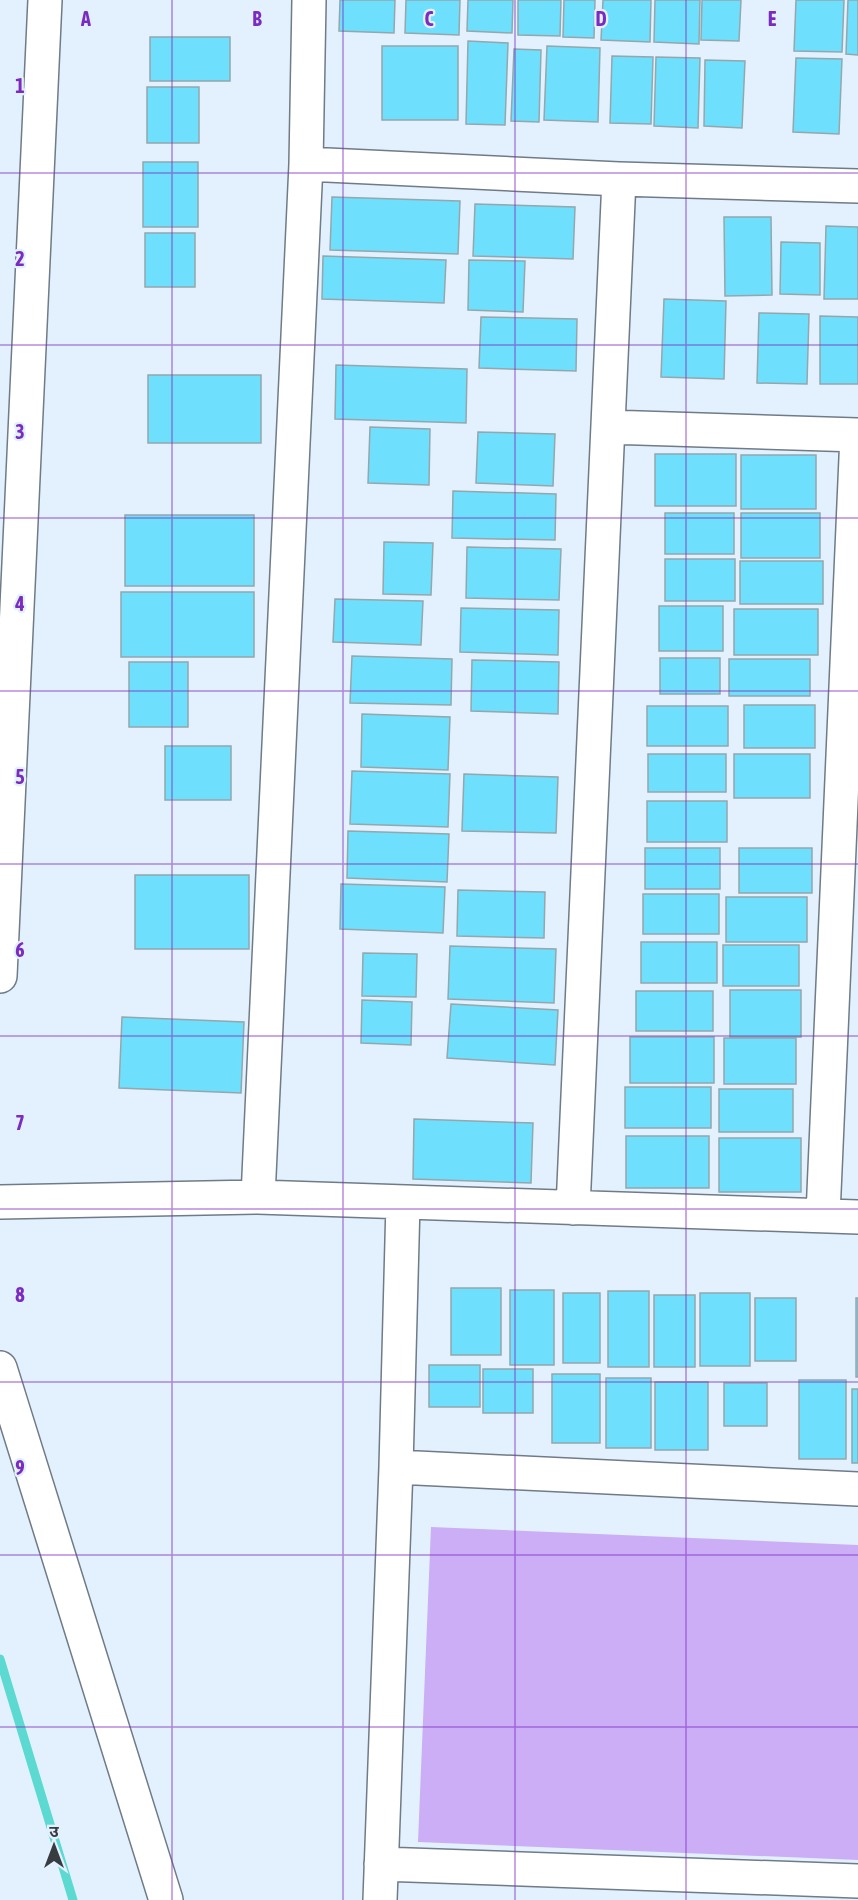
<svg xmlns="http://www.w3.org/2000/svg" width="858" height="1900" viewBox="0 0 858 1900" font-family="'Asap Condensed','Noto Sans Devanagari',sans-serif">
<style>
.green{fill:#cbaef6}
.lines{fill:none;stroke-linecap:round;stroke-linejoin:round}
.stream{stroke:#5cd9d1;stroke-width:9}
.building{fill:#6edffd;stroke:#94a7ac;stroke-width:1.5}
.street-casing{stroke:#6f7b87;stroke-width:36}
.street{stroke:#fff;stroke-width:33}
.grid{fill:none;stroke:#7b2cbf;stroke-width:1.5;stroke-opacity:0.55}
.grid-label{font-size:20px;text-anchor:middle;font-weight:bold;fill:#7b2cbf;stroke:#e3f1fe;stroke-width:4.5;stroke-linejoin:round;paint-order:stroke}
</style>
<rect width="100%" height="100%" fill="#e3f1fe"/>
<path class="green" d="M431,1527L858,1545V1860L418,1842Z"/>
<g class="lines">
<path class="stream" d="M0,1659L73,1900"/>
</g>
<path class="building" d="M340,0H395L394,33L339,31Z
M406,0H460L459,35L405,33Z
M468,0H513L512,33L467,31Z
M518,0H561L560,36L518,35Z
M564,0H595L594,38L563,37Z
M603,0H651L650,42L601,40Z
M655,0H700L699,44L654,42Z
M702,0H741L739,41L701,40Z
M796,0H844L842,52L794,51Z
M848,0H858V55L846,54Z
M150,37H230V81H150Z
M468,41L508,43L505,125L466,124Z
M382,46H458V120H382Z
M547,46L600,48L598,122L544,120Z
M514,49L541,50L539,122L511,121Z
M612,56L653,57L651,124L610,123Z
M656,57L700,58L698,128L654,126Z
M796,58L842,59L839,134L793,132Z
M705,60L745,61L742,128L704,126Z
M147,87H199V143H147Z
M143,162H198V227H143Z
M332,197L460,201L458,254L330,250Z
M475,204L575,207L573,259L473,256Z
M724,217H771L772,295L725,296Z
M826,226L858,227V299H824Z
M145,233H195V287H145Z
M781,242L820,243V295L780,294Z
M323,256L446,260L444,303L322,299Z
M469,260L525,261L523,312L468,310Z
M664,299L726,301L724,379L661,377Z
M759,313L809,314L807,384L757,383Z
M820,316L858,317V384H820Z
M481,317L577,319L576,371L479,368Z
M336,365L467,369L466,423L335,419Z
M148,375H261V443H148Z
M370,427L430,429L429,485L368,483Z
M478,432L555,434L553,486L476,483Z
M655,454H736V506H655Z
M741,455H816V509H741Z
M453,491L556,494L555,540L452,538Z
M665,513H734V554H665Z
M741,513H820V558H741Z
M125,515H254V586H125Z
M384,542L433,543L431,595L383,594Z
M467,547L561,549L559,600L466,598Z
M665,559H735V601H665Z
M740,561H823V604H740Z
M121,592H254V657H121Z
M335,599L423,601L421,645L333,642Z
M659,606H723V651H659Z
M461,608L559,610L558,655L460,652Z
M734,609H818V655H734Z
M352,656L452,659L451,705L350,703Z
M660,658H720V694H660Z
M729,659H810V696H729Z
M472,660L559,662L558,714L471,711Z
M129,662H188V727H129Z
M744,705H815V748H744Z
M647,706H728V746H647Z
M362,714L450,717L448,770L361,767Z
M165,746H231V800H165Z
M648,754H726V792H648Z
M734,754H810V798H734Z
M352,771L450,774L448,827L350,824Z
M464,774L558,777L556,833L462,831Z
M647,801H727V842H647Z
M348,831L449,834L447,882L347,878Z
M645,848H720V889H645Z
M739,848H812V893H739Z
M135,875H249V949H135Z
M341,884L445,887L443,933L340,929Z
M458,890L545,892L544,938L457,936Z
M643,894H719V934H643Z
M726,897H807V942H726Z
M641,942H717V983H641Z
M723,945H799V986H723Z
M450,946L556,949L554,1003L448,999Z
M363,953L417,954L416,997L362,996Z
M730,990H801V1037H730Z
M636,991H713V1031H636Z
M362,1000L412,1002L411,1045L361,1043Z
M451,1004L558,1010L555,1065L447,1058Z
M122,1017L244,1022L241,1093L119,1088Z
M630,1037H714V1083H630Z
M724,1038H796V1084H724Z
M625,1087H711V1128H625Z
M719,1089H793V1132H719Z
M414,1119L533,1123L531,1183L413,1179Z
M626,1136H709V1188H626Z
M719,1138H801V1192H719Z
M451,1288H501V1355H451Z
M510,1290H554V1365H510Z
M608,1291H649V1367H608Z
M563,1293H600V1363H563Z
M700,1293H750V1366H700Z
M654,1295H695V1367H654Z
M755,1298H796V1361H755Z
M856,1298H858V1377H856Z
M429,1365H480V1407H429Z
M483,1369H533V1413H483Z
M552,1374H600V1443H552Z
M606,1378H651V1448H606Z
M799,1380H846V1459H799Z
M655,1382H708V1450H655Z
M724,1383H767V1426H724Z
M852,1389H858V1463H852Z"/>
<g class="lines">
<defs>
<path id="street" d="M306,164L619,179L858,186
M608,427L858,435
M0,976L45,0
M258,1197L306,164L309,0
M0,1202L258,1197L858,1217
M573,1208L619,179
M823,1215L857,435
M0,1368L166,1900
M396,1467L858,1489
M381,1864L858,1881
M380,1900L396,1467L403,1203"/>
</defs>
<use href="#street" class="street-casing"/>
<use href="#street" class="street"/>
</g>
<path class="grid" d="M172,0V1900M343,0V1900M515,0V1900M686,0V1900M0,173H858M0,345H858M0,518H858M0,691H858M0,864H858M0,1036H858M0,1209H858M0,1382H858M0,1555H858M0,1727H858"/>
<g class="grid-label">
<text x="86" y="26">A</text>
<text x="257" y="26">B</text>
<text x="429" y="26">C</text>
<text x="601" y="26">D</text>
<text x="772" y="26">E</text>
<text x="20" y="93">1</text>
<text x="20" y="266">2</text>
<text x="20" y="439">3</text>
<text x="20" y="611">4</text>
<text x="20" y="784">5</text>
<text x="20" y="957">6</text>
<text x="20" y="1130">7</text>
<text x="20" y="1302">8</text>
<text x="20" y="1475">9</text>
</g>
<g transform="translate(54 1846)" stroke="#e3f1fe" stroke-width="4.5" paint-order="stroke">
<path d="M0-4.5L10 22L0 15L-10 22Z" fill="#373c41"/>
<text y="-9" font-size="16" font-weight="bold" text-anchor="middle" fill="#373c41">उ</text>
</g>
</svg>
